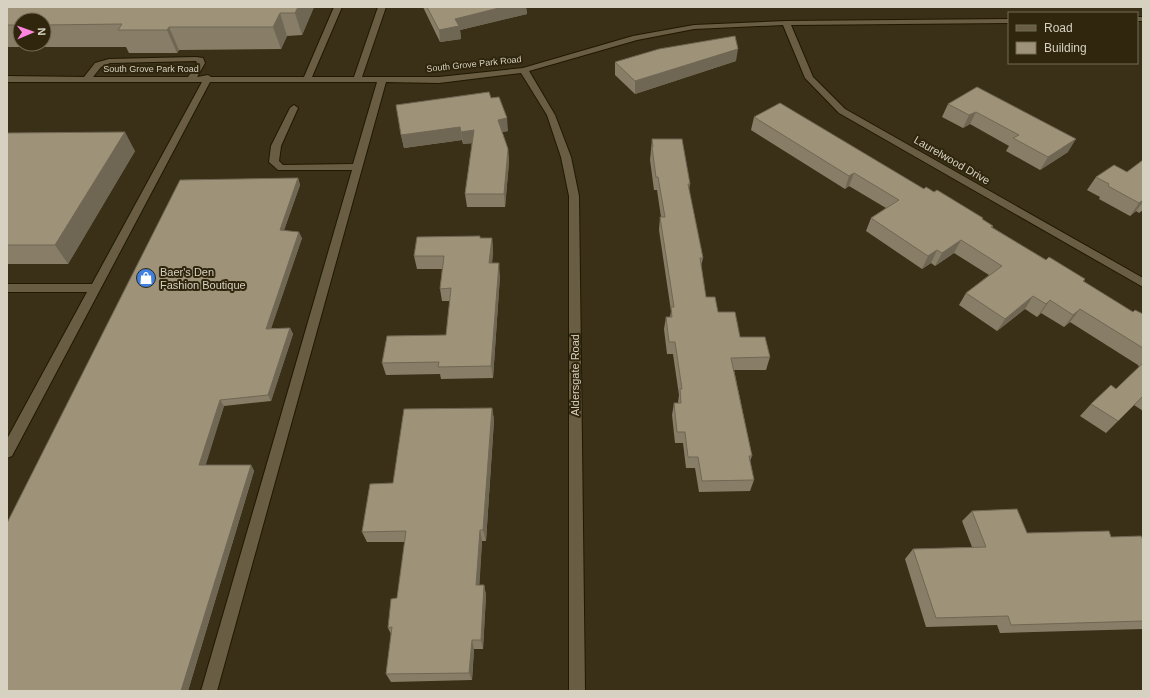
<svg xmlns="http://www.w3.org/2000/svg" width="1150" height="698" viewBox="0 0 1150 698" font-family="Helvetica,sans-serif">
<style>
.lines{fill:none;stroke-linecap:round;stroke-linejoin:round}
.minor-casing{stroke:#211801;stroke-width:2}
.minor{fill:#695e44;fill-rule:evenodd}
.wall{fill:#887e67;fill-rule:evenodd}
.shaded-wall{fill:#6f6754}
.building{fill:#9e9378;stroke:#6f6754}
.labels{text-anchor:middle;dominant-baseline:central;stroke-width:4;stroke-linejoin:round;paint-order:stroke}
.far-street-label{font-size:9px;fill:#d7d1c2;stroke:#30260d}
.street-label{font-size:11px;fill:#d7d1c2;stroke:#30260d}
.poi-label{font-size:11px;fill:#d7d1c2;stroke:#30260d;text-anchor:start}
</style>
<rect width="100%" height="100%" fill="#3a3018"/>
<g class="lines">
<defs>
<path id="minor" d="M334,7H342L312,77H354L378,7H386L362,77H439L523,68L633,36L694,25L786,21L1009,19V23L791,25L813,77L845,109L1143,278V287L839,113L805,78L783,25L694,29L637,40L529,71L555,115L571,157L579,196L585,691H569V196L561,157L547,115L521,73L439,83L386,82L217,691H201L352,170H278L269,162L271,146L290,108L294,105L298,108L281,146L279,161L283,165L353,164L377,82H210L12,456L7,458V439L87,292H7V284H92L202,82H7V76L84,77L95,63L109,59L196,57L203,58L205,63L197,77L208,75L211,77H304ZM196,61L197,63L188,77H93L101,67L110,63Z
M1137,17H1143V21H1137Z"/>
</defs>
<use href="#minor" class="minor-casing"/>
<use href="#minor" class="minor"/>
</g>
<path class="wall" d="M7,7H314L302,35L287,36L281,49L179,50L177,53H129L126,47H7ZM20,20H44V44H20Z
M423,7H526L527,14L460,30L461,39L440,42Z
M736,61L635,94L615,75V62Z
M977,87L1068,152L1040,170L1006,151L1009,146L970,124L963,128L942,117L948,104Z
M491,98L508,131L502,132L508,149L509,162L505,207H467L465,194L472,143L463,144L462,140L404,148L401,135Z
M754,117L924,189L982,219L993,226L992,227L1046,260L1085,279L1084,282L1133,312L1143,314V411L1134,405L1106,433L1080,416L1091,404L1116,389L1139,367L1138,365L1070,322L1064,327L1041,313L1037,317L1025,309L997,331L959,305L966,293L989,275L954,253L935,266L931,263L922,269L866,231L871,218L886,208L849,186L845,189L751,130Z
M7,133L135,151L68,264H7Z
M652,139L690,184L689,190L703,258L701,266L706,297L718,312L740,337L770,357L766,370H734L752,456L750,461L754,480L750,491L699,492L695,468H686L683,443H675L672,415L674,403H678L679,395L673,354H667L664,329L666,317H670L671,311L659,230L660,217H661L657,190H654L650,160Z
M1143,160V210L1139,213L1136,211L1130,216L1099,199L1100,197L1087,190L1096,177L1127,172Z
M298,178L300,185L284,230L302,238L271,328H290L293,334L271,401L224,406L205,465H251L254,471L188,691L180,180Z
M481,238H492L493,251L492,263L500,276L493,378L441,379L440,374L386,375L382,363L446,335L450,301H442L440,289L442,269H417L414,256Z
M492,408L494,420L486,541H482L479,585H484L486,595L483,649H474L472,680L391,682L386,674L391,634L388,628L397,598L405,542H367L362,532L393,483Z
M972,511L1027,533L1111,537L1143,540V629L1000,633L997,625L926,627L905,559L913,549L972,547L962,521Z"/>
<path class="shaded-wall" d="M298,7H314L302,35L295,13Z
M503,7H526L527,14L460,30L461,39L440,42L439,30L455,19Z
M280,13L287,36L281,49L273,27Z
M169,27L179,50L177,53L167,30Z
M738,49L736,61L635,94V81Z
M976,112L970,124L963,128L969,115Z
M507,118L508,131L499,133L498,120Z
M460,127L462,140L404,148L401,135Z
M474,130L475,143L463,144L461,132Z
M125,132L135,151L68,264L55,245Z
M1076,139L1068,152L1040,170L1048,157Z
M508,149L509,162L505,207L504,194Z
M854,173L849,186L845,189L849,176Z
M298,178L300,185L282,236L280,230Z
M1143,200V202L1136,211L1130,216L1139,203Z
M299,232L302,238L269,335L266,329Z
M492,238L493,251L491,276L489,263Z
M961,240L954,253L935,266L942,253Z
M937,250L931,263L922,269L928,256Z
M499,263L500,276L493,378L491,366Z
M1033,296L1025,309L997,331L1005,319Z
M1050,300L1041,313L1037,317L1046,304Z
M1080,309L1070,322L1064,327L1073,315Z
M290,328L293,334L271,401L268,395Z
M220,400L224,406L204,471L199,465Z
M492,408L494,420L486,541L483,530Z
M251,465L254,471L188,691H181Z
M480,530L482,541L479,594L476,585Z
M484,585L486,595L483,649L481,640Z
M472,640L474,649L472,680L469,673Z"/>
<path class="building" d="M7,7H298L295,13H280L273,27H169L167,30H118L122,24L44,25V20H20V25H7Z
M427,7H503L455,19L459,26L439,30Z
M735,36L738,49L635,81L615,62L659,49Z
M977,87L1076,139L1048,157L1013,138L1019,135L976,112L969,115L948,104Z
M489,92L491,98L499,97L507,118L498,120L508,149L504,194H465L474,130L461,132L460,127L401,135L396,105Z
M780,103L924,189L926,187L934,192L937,190L983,218L982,219L993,226L991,227L1046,260L1049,257L1085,279L1083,281L1133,312L1135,310L1143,314V348L1080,309L1073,315L1050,300L1046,304L1033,296L1005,319L966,293L1002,266L961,240L942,253L937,250L928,256L871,218L899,200L854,173L849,176L754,117Z
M125,132L55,245H7V133Z
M652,139H682L690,184H688L703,258H700L706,297H715L718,312H735L740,337H765L770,357L731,358L752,456H749L754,480L702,481L698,457H688L685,432H677L674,403H681L680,389H682L675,342H669L666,317H672L671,307H674L660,217H665L658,177H656L652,147H653Z
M1143,160V200L1139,203L1108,186L1109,184L1096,177L1114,165L1127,172Z
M298,178L280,230L299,232L266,329L290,328L268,395L220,400L199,465H251L181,691H7V523L180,180Z
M480,236V238H492L489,263H499L491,366L438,367L439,362L382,363L387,336L446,335L451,288L440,289L444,256H414L417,237Z
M1143,363V396L1118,421L1091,404L1111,385L1116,389Z
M492,408L483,530H480L476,585H484L481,640H472L469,673L386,674L392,627L388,628L391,599L397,598L406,531L362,532L370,484L393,483L404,409Z
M1017,509L1027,533L1109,531L1111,537L1141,536L1143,540V621L1011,625L1008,616L936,618L913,549L986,547L972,511Z"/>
<defs>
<symbol id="shop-disc" viewBox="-11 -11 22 22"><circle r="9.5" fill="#3f7fe0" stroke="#30260d"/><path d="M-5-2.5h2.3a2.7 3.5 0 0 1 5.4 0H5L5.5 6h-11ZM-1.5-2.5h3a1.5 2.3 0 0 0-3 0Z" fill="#fff"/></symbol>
</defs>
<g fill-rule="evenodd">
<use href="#shop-disc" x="135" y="267" width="22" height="22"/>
</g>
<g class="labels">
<g class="far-street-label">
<text transform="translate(474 64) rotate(-6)">South Grove Park Road</text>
<text x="151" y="69">South Grove Park Road</text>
</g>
<g class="street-label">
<text transform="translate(952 160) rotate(30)">Laurelwood Drive</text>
<text transform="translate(575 375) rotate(-90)">Aldersgate Road</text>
</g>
<g class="poi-label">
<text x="160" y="272">Baer's Den<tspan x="160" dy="13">Fashion Boutique</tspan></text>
</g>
</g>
<rect width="1150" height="698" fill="none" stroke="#d7d1c2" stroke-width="16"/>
<rect x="1008" y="12" width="130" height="52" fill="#30260d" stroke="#736a55"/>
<rect x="1016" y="25" width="20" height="6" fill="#695e44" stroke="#736a55"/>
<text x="1044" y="32" font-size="12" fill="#d7d1c2">Road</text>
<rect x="1016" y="42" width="20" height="12" fill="#9e9378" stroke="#736a55"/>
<text x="1044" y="52" font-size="12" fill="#d7d1c2">Building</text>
<g transform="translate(32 32) rotate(88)"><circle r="19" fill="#30260d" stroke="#736a55"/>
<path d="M0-3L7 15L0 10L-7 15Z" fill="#ff85de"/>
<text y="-6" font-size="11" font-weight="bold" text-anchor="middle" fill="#d7d1c2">N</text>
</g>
</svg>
